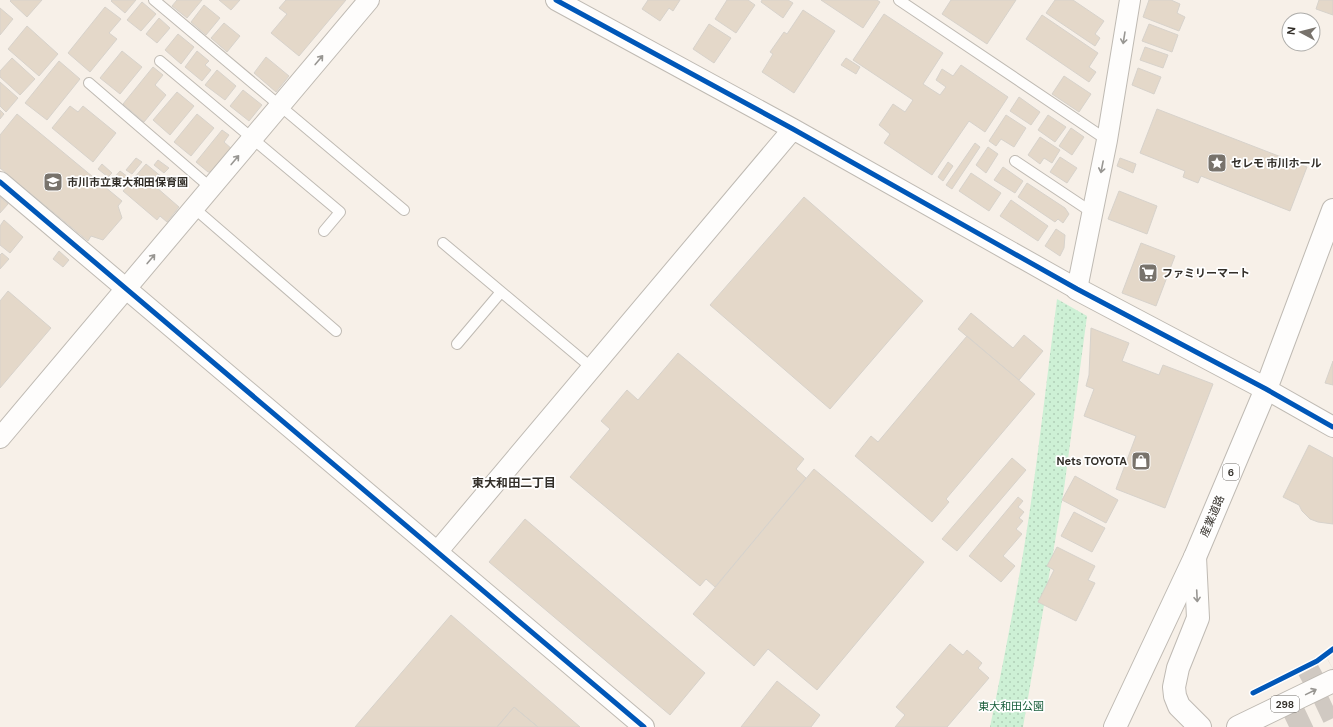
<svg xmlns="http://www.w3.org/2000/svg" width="1333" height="727" viewBox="0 0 1333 727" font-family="'DM Sans','Noto Sans JP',sans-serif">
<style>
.park{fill:url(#park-dots)}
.building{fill:#e4d8c9;stroke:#d7d2cb}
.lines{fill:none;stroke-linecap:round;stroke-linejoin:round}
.highway-tunnel{stroke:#d0c9c2;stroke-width:22;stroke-dasharray:22 11;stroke-linecap:butt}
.lane-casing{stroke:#bfbab3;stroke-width:12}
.street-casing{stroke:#bfbab3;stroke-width:22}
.secondary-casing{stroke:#bfbab3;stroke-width:24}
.primary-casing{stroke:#bfbab3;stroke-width:24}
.highway-casing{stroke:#bfbab3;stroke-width:24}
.lane{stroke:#fefdfc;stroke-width:10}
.street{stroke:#fefdfc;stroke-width:20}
.secondary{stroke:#fefdfc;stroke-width:22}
.primary{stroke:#fefdfc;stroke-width:22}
.highway{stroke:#fefdfc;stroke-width:22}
.cycleway-casing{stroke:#fff;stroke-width:8}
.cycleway{stroke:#0057b8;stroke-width:5}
.oneway{stroke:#989692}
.labels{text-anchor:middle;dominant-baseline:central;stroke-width:3.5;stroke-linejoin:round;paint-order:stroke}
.shield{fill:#fff;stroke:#706d69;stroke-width:1}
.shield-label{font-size:10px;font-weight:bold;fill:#332f29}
.poi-label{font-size:11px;font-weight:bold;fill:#332f29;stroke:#fff;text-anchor:start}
.street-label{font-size:11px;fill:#332f29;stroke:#fff}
.park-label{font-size:11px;fill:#195e3b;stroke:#fff}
.neighbourhood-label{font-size:12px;font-weight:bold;fill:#332f29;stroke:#fff}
</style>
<defs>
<pattern id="park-dots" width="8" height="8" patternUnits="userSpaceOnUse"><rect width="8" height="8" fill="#cdf0d5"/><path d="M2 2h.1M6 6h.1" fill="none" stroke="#b0ceb7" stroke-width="1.8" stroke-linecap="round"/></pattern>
</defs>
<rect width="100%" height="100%" fill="#f7f0e8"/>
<path class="park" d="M1057,299L1087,316L1064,489L1023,727H990C1002,670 1013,612 1023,554C1037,470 1046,384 1057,299Z"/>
<path class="building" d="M11,0H42L27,17L10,1Z
M112,0H136L125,13L111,1Z
M177,0H202L187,18L172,6Z
M219,0H240L231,10Z
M286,0H346L299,56L271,33L287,14L279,8Z
M648,0H680L673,11L669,8L660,21L642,9Z
M727,0H748L755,5L736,33L715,19Z
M762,0H788L793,3L783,18L761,2Z
M821,0H877L880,2L863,28Z
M951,0H1016L987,44L942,14Z
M1055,0H1073L1104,21L1095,34L1100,38L1095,46L1046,13Z
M1149,0H1171L1180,4L1177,13L1185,17L1179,31L1143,17Z
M1319,0H1333V15L1316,9Z
M142,2L156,14L141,31L127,20Z
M204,5L220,18L206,35L191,22Z
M105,7L121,19L109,33L117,39L90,72L68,53Z
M0,8L13,19L0,35Z
M803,10L835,31L794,93L762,72L773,54L770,52L784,32L787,34Z
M884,14L943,53L923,84L940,95L946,87L936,80L942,69L953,76L961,65L1008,97L985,132L969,121L932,175L884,143L890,134L879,125L893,104L905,112L913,100L853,60Z
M1042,15L1098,53L1089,67L1096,72L1089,82L1026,39Z
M159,18L170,28L157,43L146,34Z
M224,23L240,36L227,52L211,38Z
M709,24L731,38L714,63L693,49Z
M1149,24L1178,35L1172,52L1142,41Z
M27,26L58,54L39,76L8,49Z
M178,34L194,47L181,64L165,50Z
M1145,47L1168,55L1163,68L1140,60Z
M122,51L142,67L120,94L100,78Z
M197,51L209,61L205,65L211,70L202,81L185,67Z
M266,57L289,76L276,92L254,73Z
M12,58L35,79L20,95L0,77V71Z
M846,58L860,67L856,74L841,65Z
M59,61L80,79L47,120L25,103Z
M153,67L163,75L155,85L166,95L144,122L123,104Z
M1138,68L1161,77L1154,94L1132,85Z
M217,70L236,86L225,100L205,85Z
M1064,76L1091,94L1079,112L1052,94Z
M0,82L18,98L6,112L0,106Z
M243,90L262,105L249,121L230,106Z
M177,92L194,106L170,135L153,120Z
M1019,97L1040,112L1031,125L1010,111Z
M70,106L78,112L83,106L116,133L93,162L52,128Z
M1157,109L1307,167L1290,211L1201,176L1198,183L1183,177L1185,171L1140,153Z
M0,110L4,114L0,119Z
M17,114L122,201L118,206L122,218L103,240L91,236L88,241L0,168V135Z
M197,114L214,128L191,156L174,142Z
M1006,115L1026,128L1014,147L1001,139L996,146L989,141Z
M1048,115L1066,127L1055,142L1038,130Z
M1071,128L1084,137L1072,155L1059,146Z
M222,130L229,135L224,142L233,150L216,171L208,172L196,162Z
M1040,137L1060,150L1052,163L1044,158L1040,164L1028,155Z
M975,143L980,147L952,189L946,185Z
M988,147L998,154L986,173L976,165Z
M1060,157L1077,168L1067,183L1050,172Z
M136,158L142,162L132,174L126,170Z
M1120,158L1136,164L1133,173L1117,166Z
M158,160L169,168L164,173L154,165Z
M948,162L953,166L943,181L938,177Z
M102,164L112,173L108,177L98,169Z
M146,164L163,178L156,187L179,207L167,222L160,216L157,220L123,191Z
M1003,167L1023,181L1015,193L994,180Z
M120,171L128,177L120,187L112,180Z
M971,173L1001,193L989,211L959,191Z
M1027,183L1065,208L1069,214L1063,223L1058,219L1055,222L1018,197Z
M1119,191L1157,206L1147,234L1108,219Z
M0,197L8,204L0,213Z
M804,197L923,301L830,409L710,305Z
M1011,200L1048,226L1038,241L1000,216Z
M4,220L23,237L10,253L0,245V226Z
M1056,229L1065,235L1064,248L1060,256L1045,246Z
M1141,243L1175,256L1156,306L1122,293Z
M59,251L69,260L63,267L53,259Z
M2,253L9,259L0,269V255Z
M8,291L51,328L0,388V301Z
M971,313L1013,348L1024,335L1043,351L1019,380L958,329Z
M1091,328L1129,343L1122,361L1159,375L1163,365L1213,384L1165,508L1116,489L1136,436L1084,416L1094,389L1086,386L1089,375Z
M967,336L1035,394L946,499L949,502L932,522L855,456L871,436L878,442Z
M678,353L804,459L796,469L806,478L715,587L706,579L700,586L570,477L610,429L601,421L627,390L638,400Z
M1333,361V385L1325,383Z
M1309,445L1333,458V524L1318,522L1310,519L1302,511L1299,505L1283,497Z
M1012,458L1026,470L957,551L942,539Z
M814,469L924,562L817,690L768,649L754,666L693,614Z
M1075,476L1118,500L1106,523L1062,500Z
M1018,497L1023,501L1018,507L1024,512L1019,518L1023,521L1016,529L1022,534L1003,556L1015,566L1001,582L969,556Z
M1074,512L1105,528L1092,552L1061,536Z
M525,519L705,673L670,715L489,562Z
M1057,547L1095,566L1088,580L1095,583L1076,621L1038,602L1054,570L1047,566Z
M451,615L580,727H538L514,707L497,727H355Z
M950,644L963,655L967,650L982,663L978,668L989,678L947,727H895L905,715L896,707Z
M777,681L820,715L811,727H741Z
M514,707L538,727H497Z"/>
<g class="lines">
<path class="highway-tunnel" d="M1304,685L1333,669
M1289,727L1333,706"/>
<defs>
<path id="lane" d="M154,0L404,210
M899,0L1107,140
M160,61L340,212L324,231
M89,83L211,188
M1015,161L1093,213
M194,208L336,331
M443,243L592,368
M457,344L501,292"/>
<path id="street" d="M556,0L793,129L1077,289L1107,140L1130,0
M0,182L644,727
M1266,389L1333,427
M0,438L369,0
M437,552L793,129"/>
<path id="secondary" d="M1077,289L1266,389"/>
<path id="primary" d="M1115,727L1195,557L1266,389L1333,210"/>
<path id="highway" d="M1195,557L1198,618L1178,668L1174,687L1175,696L1179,706L1200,727
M1238,727L1333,681"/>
</defs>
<use href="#lane" class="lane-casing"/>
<use href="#street" class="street-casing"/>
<use href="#secondary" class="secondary-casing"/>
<use href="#primary" class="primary-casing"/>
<use href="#highway" class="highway-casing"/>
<use href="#lane" class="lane"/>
<use href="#street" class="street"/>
<use href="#secondary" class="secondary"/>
<use href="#primary" class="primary"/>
<use href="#highway" class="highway"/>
<defs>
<path id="cycleway" d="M556,0L793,129L1077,289L1266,389L1333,427
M0,182L644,727
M1253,693L1317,661L1333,649"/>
</defs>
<use href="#cycleway" class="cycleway-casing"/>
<use href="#cycleway" class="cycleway"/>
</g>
<defs><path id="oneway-shaft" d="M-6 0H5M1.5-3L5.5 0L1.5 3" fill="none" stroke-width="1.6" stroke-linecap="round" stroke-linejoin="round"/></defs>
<g class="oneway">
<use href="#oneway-shaft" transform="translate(1124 38) rotate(99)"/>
<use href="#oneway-shaft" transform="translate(319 60) rotate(-50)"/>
<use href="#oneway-shaft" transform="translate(235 160) rotate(-50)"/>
<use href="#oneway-shaft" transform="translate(1102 167) rotate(101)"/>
<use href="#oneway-shaft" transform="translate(151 259) rotate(-50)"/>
<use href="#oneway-shaft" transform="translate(1197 596) rotate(87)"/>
<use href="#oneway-shaft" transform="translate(1311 692) rotate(-26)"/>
</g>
<defs>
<symbol id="sight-square" viewBox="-11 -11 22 22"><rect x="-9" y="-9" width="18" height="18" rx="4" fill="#78736c" stroke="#fff"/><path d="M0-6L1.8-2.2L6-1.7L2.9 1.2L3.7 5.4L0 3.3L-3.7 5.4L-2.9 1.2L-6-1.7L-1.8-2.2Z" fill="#fff"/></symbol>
<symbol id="school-square" viewBox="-11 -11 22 22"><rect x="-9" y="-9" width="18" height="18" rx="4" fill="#78736c" stroke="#fff"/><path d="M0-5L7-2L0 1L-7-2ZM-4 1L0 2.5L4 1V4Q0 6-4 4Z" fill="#fff"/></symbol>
<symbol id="supermarket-square" viewBox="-11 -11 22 22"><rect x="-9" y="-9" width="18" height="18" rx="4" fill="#78736c" stroke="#fff"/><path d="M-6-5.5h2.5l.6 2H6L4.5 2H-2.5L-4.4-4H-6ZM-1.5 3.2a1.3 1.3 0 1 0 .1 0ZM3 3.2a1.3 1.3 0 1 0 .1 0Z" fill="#fff"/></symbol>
<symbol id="shop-square" viewBox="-11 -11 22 22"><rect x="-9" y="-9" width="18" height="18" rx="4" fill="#78736c" stroke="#fff"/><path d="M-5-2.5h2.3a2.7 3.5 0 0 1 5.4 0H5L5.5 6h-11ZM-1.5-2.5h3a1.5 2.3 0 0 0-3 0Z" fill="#fff"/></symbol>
</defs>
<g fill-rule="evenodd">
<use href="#sight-square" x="1206" y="152" width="22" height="22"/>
<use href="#school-square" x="42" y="171" width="22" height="22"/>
<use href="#supermarket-square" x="1137" y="262" width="22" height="22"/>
<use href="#shop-square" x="1130" y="450" width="22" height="22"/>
</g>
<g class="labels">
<g class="shield">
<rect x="1223" y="464" width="16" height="16" rx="3"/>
<rect x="1271" y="696" width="28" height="16" rx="3"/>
</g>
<g class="shield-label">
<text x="1231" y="472">6</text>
<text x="1285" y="704">298</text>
</g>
<g class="poi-label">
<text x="1231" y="163">セレモ 市川ホール</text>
<text x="67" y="182">市川市立東大和田保育園</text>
<text x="1162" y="273">ファミリーマート</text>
<text x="1127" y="461" text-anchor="end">Nets TOYOTA</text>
</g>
<g class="street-label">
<text transform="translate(1212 516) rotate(-67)">産業道路</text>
</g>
<g class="park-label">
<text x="1011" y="706">東大和田公園</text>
</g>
<g class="neighbourhood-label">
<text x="514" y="483">東大和田二丁目</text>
</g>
</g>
<g transform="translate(1301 32) rotate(277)"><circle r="19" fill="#ffffff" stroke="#adaca9"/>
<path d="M0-3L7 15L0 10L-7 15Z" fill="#78736c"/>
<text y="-6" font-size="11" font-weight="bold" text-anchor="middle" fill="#332f29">N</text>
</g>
</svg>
